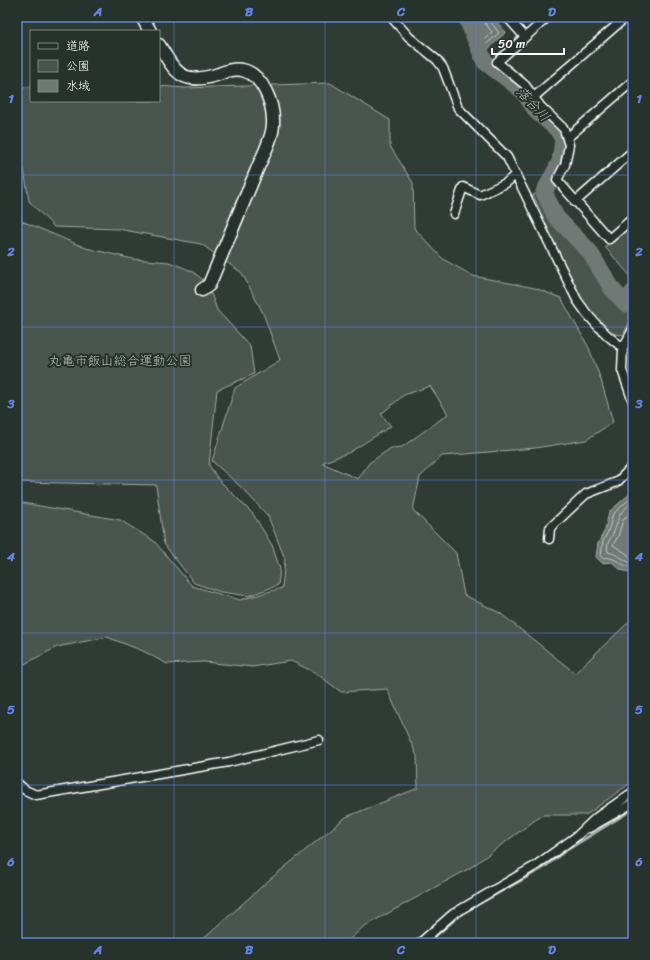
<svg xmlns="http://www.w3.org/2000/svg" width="650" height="960" viewBox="0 0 650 960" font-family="Sriracha,'Klee One',sans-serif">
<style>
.green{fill:#4a544f;stroke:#a4aaa7;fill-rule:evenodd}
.water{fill:#707975;stroke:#a9afac}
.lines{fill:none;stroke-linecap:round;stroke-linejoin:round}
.shore{stroke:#c6c9c8;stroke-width:1}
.stream{stroke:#a9afac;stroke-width:3}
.river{stroke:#707975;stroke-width:17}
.street-casing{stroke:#fff;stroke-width:11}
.secondary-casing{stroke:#fff;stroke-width:15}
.street{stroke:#26332d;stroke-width:8}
.secondary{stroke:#26332d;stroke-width:12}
.grid{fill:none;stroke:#6183e4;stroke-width:1;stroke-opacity:0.55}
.labels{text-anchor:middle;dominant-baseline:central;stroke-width:4;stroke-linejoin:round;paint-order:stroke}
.park-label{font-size:13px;fill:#b7bbb9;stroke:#26332d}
.water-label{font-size:14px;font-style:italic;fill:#b8bcba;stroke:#26332d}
.neatline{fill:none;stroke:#6183e4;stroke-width:1.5}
.grid-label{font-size:13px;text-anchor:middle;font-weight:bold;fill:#6183e4}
</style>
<rect width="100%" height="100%" fill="#2f3b35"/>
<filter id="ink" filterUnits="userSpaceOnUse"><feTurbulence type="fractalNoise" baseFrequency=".025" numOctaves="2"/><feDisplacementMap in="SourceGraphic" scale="8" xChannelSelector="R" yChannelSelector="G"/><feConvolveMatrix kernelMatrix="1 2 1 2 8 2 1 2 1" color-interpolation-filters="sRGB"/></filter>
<g filter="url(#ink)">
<path class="green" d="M330,83L390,120V146L413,183L414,228L443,259L473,276L535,288L561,298L589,348L601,380L613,422L586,440L535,448L442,456L420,477L413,510L456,553L464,595L500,613L575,673L633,618V781L586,815H542L470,868L363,927L346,943H199L269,880L346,817L418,788L417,756L387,689L341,692L316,673L291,661L252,667L204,662L167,664L143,651L107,637L57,647L17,668V502L120,520L154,541L192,586L240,600L282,588L285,559L268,516L242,488L212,461L235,388L280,360L263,313L242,273L201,244L118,229L54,227L29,201L24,169L17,158V95L23,88L31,86V101H159V86L185,88ZM430,386L448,414L402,447L391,448L369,463L358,479L322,463L350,452L391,426L381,414L404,395Z
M542,192L554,218L588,254L613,292L627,307L633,297V315L623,335L607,333L580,299L533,195Z
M17,219L86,248L133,259L169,262L192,271L203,280L212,296L217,310L250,346L254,374L217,390L209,465L218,479L253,514L272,545L280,569L278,585L249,596L221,592L194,583L164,544L156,485L17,482Z
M633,223V279L605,247Z"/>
<path class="water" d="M463,17H492L506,32L481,56Z
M633,491V573L621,570L612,562L602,563L596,557L598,543L605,530L609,512Z"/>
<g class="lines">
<path class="shore" d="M467,17L482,48L499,33L490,21L489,17
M472,17L484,40L492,32L485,23L484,17
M633,496L613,514L608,532L603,541L601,556L602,558C614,555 622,566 633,569
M633,502C616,514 620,518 613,534C609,541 606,544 608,552C618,554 624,561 633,564
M633,510L623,520L618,536L613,545L633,558"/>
<path class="stream" d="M427,943L462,913L543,868L562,853L633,809"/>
<path class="river" d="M466,17L485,62L523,91L537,112L557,129L563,139L560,162L544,192L556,217L589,251L613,290L626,304L633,292"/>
<defs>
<path id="street" d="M391,17L409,37L437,60L443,68L458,108L507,157L577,300C590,320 604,334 623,348L633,329
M507,17L525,37
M548,17L497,62L525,85L541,107L564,129L569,145L565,165L557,180L609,239L633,218
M534,97L626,17
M567,138L633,81
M575,202L633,151
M454,214L463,187L480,195L506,183L516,174
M623,348L622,370L633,402
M549,539L550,528L586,494L617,482L633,466
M17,783L25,790L36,795L229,762L319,740
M589,828L633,803
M420,943L453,914L535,866L577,836L597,817L633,792"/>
<path id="secondary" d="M142,17L150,31
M159,45C176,74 183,86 219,74C226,71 234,68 242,70C263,74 274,105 273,124C273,138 261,159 256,172C240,210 225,247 209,285L202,290"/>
</defs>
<use href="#street" class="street-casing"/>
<use href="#secondary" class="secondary-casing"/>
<use href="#street" class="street"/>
<use href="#secondary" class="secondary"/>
</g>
</g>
<path class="grid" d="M174,17V943M325,17V943M476,17V943M17,175H633M17,327H633M17,480H633M17,633H633M17,785H633"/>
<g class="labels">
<g class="park-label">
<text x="120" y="360">丸亀市飯山総合運動公園</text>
</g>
<g class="water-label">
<text transform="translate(533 104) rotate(47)">落合川</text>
</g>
</g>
<rect width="650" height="960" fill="none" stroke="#26332d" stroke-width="44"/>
<rect x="30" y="30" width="130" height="72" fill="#26332d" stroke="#7d8581"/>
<rect x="38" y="43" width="20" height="6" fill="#26332d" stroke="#7d8581"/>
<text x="66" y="50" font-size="12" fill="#ffffff">道路</text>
<rect x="38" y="60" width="20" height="12" fill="#4a544f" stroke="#7d8581"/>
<text x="66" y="70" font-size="12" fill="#ffffff">公園</text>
<rect x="38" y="80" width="20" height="12" fill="#707975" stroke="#7d8581"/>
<text x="66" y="90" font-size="12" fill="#ffffff">水域</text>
<path d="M492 48v6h72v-6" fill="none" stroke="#ffffff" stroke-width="2"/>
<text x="498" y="48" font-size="12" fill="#ffffff" stroke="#26332d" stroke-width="3" paint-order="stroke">50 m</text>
<rect x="22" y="22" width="606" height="916" class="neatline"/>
<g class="grid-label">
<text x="98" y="16">A</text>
<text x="249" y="16">B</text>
<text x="401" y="16">C</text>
<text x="552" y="16">D</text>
<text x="11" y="103">1</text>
<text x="639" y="103">1</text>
<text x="11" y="256">2</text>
<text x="639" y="256">2</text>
<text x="11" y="408">3</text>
<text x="639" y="408">3</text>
<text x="11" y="561">4</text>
<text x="639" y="561">4</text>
<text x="11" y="714">5</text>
<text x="639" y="714">5</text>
<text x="11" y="866">6</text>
<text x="639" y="866">6</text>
<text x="98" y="954">A</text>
<text x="249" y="954">B</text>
<text x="401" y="954">C</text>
<text x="552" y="954">D</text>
</g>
</svg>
